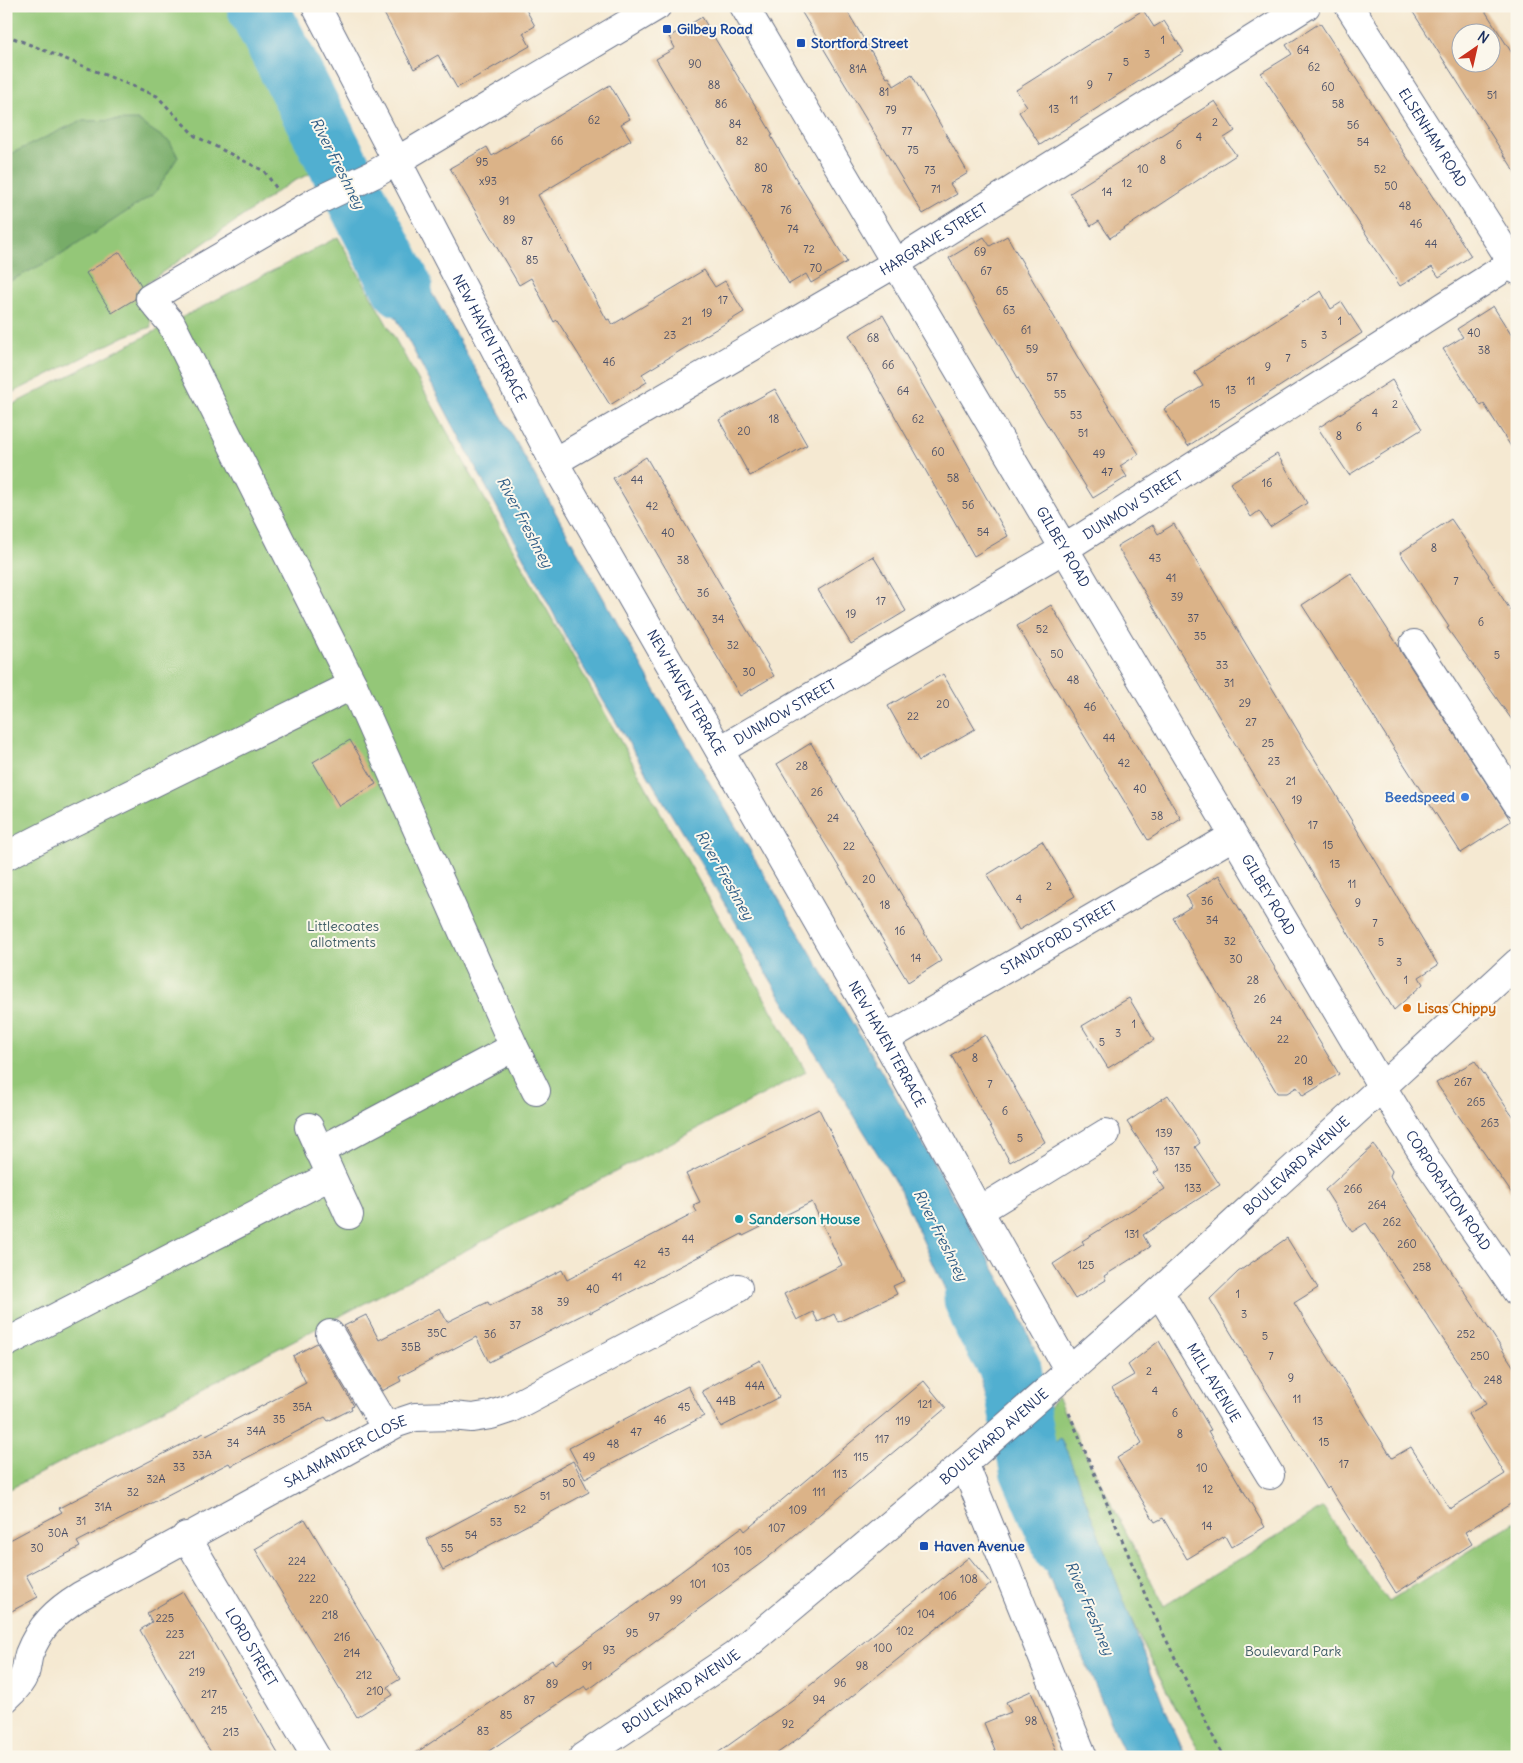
<svg xmlns="http://www.w3.org/2000/svg" width="1523" height="1763" viewBox="0 0 1523 1763" font-family="Delius,sans-serif">
<style>
.green{fill:#94c778;stroke:#587b6b}
.forest{fill:#77ac68;stroke:#496e63}
.water{fill:#51afd0;stroke:#366f97}
.lines{fill:none;stroke-linecap:round;stroke-linejoin:round}
.river{stroke:#51afd0;stroke-width:61}
.building{fill:#dbb388;fill-rule:evenodd}
.minor-casing{stroke:#677087;stroke-width:30}
.path{stroke:#677087;stroke-width:3;stroke-dasharray:4 4;stroke-linecap:butt}
.minor{stroke:#fff;stroke-width:28}
.transit-dot{fill:#1a4fb4;stroke:#fbf7ec;stroke-width:2}
.shop-dot{fill:#3f7fe0;stroke:#fbf7ec;stroke-width:2}
.food-dot{fill:#e8710a;stroke:#fbf7ec;stroke-width:2}
.culture-dot{fill:#0f9aa8;stroke:#fbf7ec;stroke-width:2}
.labels{text-anchor:middle;dominant-baseline:central;stroke-width:4;stroke-linejoin:round;paint-order:stroke}
.number-label{font-size:11px;fill:#4b5068}
.transit-label{font-size:14px;font-weight:bold;fill:#164399;stroke:#fbf7ec;text-anchor:start}
.street-label{font-size:14px;fill:#1b2f5e;stroke:#fbf7ec}
.shop-label{font-size:14px;font-weight:bold;fill:#366cbe;stroke:#fbf7ec;text-anchor:end}
.park-label{font-size:14px;fill:#3f5d66;stroke:#fbf7ec}
.food-label{font-size:14px;font-weight:bold;fill:#c56008;stroke:#fbf7ec;text-anchor:start}
.culture-label{font-size:14px;font-weight:bold;fill:#0d838f;stroke:#fbf7ec;text-anchor:start}
.water-label{font-size:15px;font-style:italic;fill:#2e5c86;stroke:#fbf7ec}
</style>
<rect width="100%" height="100%" fill="#fbf7ec"/>
<filter id="ink" filterUnits="userSpaceOnUse"><feTurbulence type="fractalNoise" baseFrequency=".02" numOctaves="2"/><feDisplacementMap in="SourceGraphic" scale="10" xChannelSelector="R" yChannelSelector="G"/><feConvolveMatrix kernelMatrix="1 2 1 2 8 2 1 2 1" color-interpolation-filters="sRGB"/></filter>
<filter id="wash" filterUnits="userSpaceOnUse"><feTurbulence type="fractalNoise" baseFrequency=".0096" numOctaves="4" result="noise"/><feDisplacementMap in="SourceGraphic" scale="20" xChannelSelector="R" yChannelSelector="G"/><feGaussianBlur stdDeviation="1.12" result="paint"/><feColorMatrix in="noise" values="0 0 0 0 0 0 0 0 0 0 0 0 0 0 0 0 0 1.4 0 .05"/><feComposite in="paint" operator="in"/></filter>
<g filter="url(#wash)">
<rect width="100%" height="100%" fill="#f5e9d2"/>
<path class="green" d="M6,6H235L319,170C302,177 284,185 270,197L147,283L151,327L125,336L6,396Z
M338,237L806,1072L6,1491V408Z
M1057,1398L1164,1606L1323,1507L1388,1602L1517,1521V1757H1203C1140,1649 1092,1532 1039,1419Z"/>
<path class="forest" d="M137,120L170,142L178,157L155,193L61,255L6,283V156L80,121Z"/>
<path class="water" d="M235,6H279L359,154L319,170Z
M380,204L455,333L657,694L891,1088L1018,1311L1034,1348L1027,1360L985,1396L977,1360L900,1190L759,961L573,650L343,218L364,212Z
M1060,1438L1067,1452L1169,1719L1186,1757H1126L1013,1494L1016,1481Z"/>
<g class="lines">
<path class="river" d="M257,6L402,287
M974,1299L984,1323L1011,1370L1030,1469L1064,1547"/>
</g>
<g id="blocks">
<path class="building" d="M380,6H524L535,26L523,33L530,46L457,88L438,55L414,69Z
M798,6H844L887,78L889,77L894,86L912,75L968,173L950,184L957,194L923,214Z
M1409,6H1482L1517,61V175ZM1460,32H1490V62H1460Z
M1143,10L1154,27L1164,21L1184,52L1040,145L1019,112L1027,106L1016,90Z
M702,17L773,135L771,136L799,184L847,262L811,283L806,274L789,284L656,59L675,48L669,37Z
M1320,23L1471,256L1439,277L1432,267L1400,286L1261,73L1292,54L1286,45Z
M610,85L630,119L621,124L631,140L538,195L607,320L609,319L612,325L704,270L715,287L725,281L744,312L642,374L647,382L610,405L557,320L554,322L531,278L519,285L450,168L487,147L492,156Z
M1215,101L1235,131L1224,138L1236,155L1110,238L1099,221L1091,226L1070,193Z
M1007,236L1084,368L1139,454L1120,466L1127,477L1093,498L1021,383L949,258L984,237L990,246Z
M120,252L141,285L136,292L135,299L112,313L86,273Z
M1321,291L1331,309L1342,302L1362,333L1188,446L1164,409L1203,386L1194,372Z
M1493,306L1517,344V456L1484,404L1481,406L1443,349L1463,337L1457,329Z
M883,315L1008,536L974,556L849,335Z
M1392,380L1422,429L1349,475L1318,428Z
M775,389L807,445L750,476L719,420Z
M1277,454L1307,503L1270,527L1259,511L1251,517L1230,483Z
M646,457L774,676L740,696L613,478Z
M1451,519L1489,575L1488,576L1517,620V727L1447,628L1449,627L1400,553Z
M1174,524L1438,965L1419,977L1423,984L1394,1010L1117,546L1153,525L1158,534Z
M873,556L906,611L851,644L818,590Z
M1351,573L1399,647L1401,652L1511,821L1461,853L1302,605Z
M1051,605L1181,819L1148,840L1017,626Z
M943,674L975,729L919,761L888,706Z
M350,740L376,784L339,806L313,762Z
M811,743L941,961L908,982L777,764Z
M1042,841L1075,896L1019,930L987,875Z
M1219,875L1339,1074L1303,1096L1297,1087L1287,1093H1277L1173,918L1192,906L1186,895Z
M1129,998L1154,1040L1108,1068L1082,1026Z
M985,1035L1045,1142L1010,1162L951,1055Z
M1475,1061L1517,1123V1201L1436,1083Z
M1168,1095L1200,1143L1195,1147L1220,1185L1143,1235L1150,1247L1104,1276L1106,1280L1075,1299L1053,1264L1084,1244L1082,1241L1165,1189L1154,1173L1159,1170L1127,1122Z
M819,1109L904,1281L893,1286L897,1294L838,1322L834,1314L818,1322L813,1312L797,1320L784,1294L842,1265L812,1202L743,1236L742,1234L590,1313V1311L489,1362L476,1337L399,1377L401,1381L382,1391L344,1326L366,1315L379,1340L440,1308L447,1322L488,1302L490,1306L562,1270L567,1280L697,1212L693,1205L700,1202L686,1174Z
M1374,1145L1392,1171L1390,1176L1404,1199L1517,1372V1500L1465,1532L1472,1544L1396,1593L1329,1487L1327,1489L1210,1299L1238,1272L1287,1238L1318,1288L1294,1303L1392,1458L1411,1447L1450,1509L1505,1474L1468,1414L1486,1404L1366,1223L1352,1232L1325,1190Z
M1159,1341L1211,1430L1208,1431L1265,1527L1231,1547L1225,1536L1187,1559L1163,1518L1155,1522L1117,1458L1142,1443L1112,1388L1134,1375L1128,1365Z
M317,1343L354,1406L351,1407L352,1409L328,1421L325,1417L231,1466L229,1463L77,1542L80,1547L26,1575L38,1597L6,1614V1538L8,1541L62,1512L59,1508L204,1433L206,1435L306,1383L293,1356Z
M760,1360L779,1397L721,1427L702,1391Z
M924,1381L946,1408L764,1561L588,1690L585,1686L480,1757H410L552,1660L555,1664L742,1527L745,1531Z
M688,1386L704,1416L585,1478L569,1448Z
M573,1461L589,1492L443,1570L427,1539Z
M305,1519L400,1679L387,1687L393,1695L357,1717L255,1549Z
M969,1557L991,1584L810,1730L772,1757H712L792,1700Z
M183,1592L206,1630L280,1757H214L202,1738L140,1630L152,1622L147,1613Z
M1031,1691L1059,1757H998L984,1723L1011,1712L1006,1702Z"/>
</g>
</g>
<g filter="url(#ink)">
<use href="#blocks" fill-opacity="0" stroke="#677087" stroke-width="1"/>
<g class="lines">
<defs>
<g id="minor">
<path id="s1" d="M316,6L554,462L885,1039L979,1211L1069,1371"/>
<path id="s2" d="M744,6L1382,1087L1430,1165L1517,1292"/>
<path id="s3" d="M1349,6L1517,270"/>
<path id="s4" d="M554,462L896,263L1306,6"/>
<path d="M1414,644L1517,803"/>
<path id="s5" d="M720,750L1064,549L1512,263"/>
<path d="M6,856L53,832L353,685"/>
<path id="s6" d="M885,1039L1233,836"/>
<path d="M536,1091L514,1047L353,685L171,323L150,298L317,201L374,174L397,161L657,6"/>
<path d="M309,1127L349,1215"/>
<path d="M319,1151L514,1047"/>
<path d="M979,1211L1106,1133"/>
<path id="s7" d="M1159,1292L1270,1475"/>
<path d="M330,1334L386,1428"/>
<path d="M6,1343L330,1176"/>
<path d="M964,1463L1083,1757"/>
<path id="s8" d="M186,1536L316,1757"/>
<path id="s9" d="M6,1698C14,1691 21,1683 25,1673C27,1667 27,1660 29,1654C40,1626 56,1611 80,1596L397,1423L415,1417L452,1416L472,1418L491,1415L509,1409L738,1288"/>
<path id="s10" d="M583,1757L734,1656L976,1453L1159,1292L1517,963"/>
</g>
</defs>
<use href="#minor" class="minor-casing"/>
<path class="path" d="M6,35L157,96L195,136L264,171L277,189
M1069,1413L1149,1604L1223,1757"/>
<use href="#minor" class="minor"/>
</g>
</g>
<g class="transit-dot">
<rect x="662" y="24" width="10" height="10" rx="2.5"/>
<rect x="796" y="38" width="10" height="10" rx="2.5"/>
<rect x="919" y="1541" width="10" height="10" rx="2.5"/>
</g>
<circle class="shop-dot" cx="1465" cy="797" r="5"/>
<circle class="food-dot" cx="1407" cy="1008" r="5"/>
<circle class="culture-dot" cx="739" cy="1219" r="5"/>
<g class="labels">
<g class="number-label">
<text x="1163" y="40">1</text>
<text x="1303" y="50">64</text>
<text x="1147" y="54">3</text>
<text x="1126" y="62">5</text>
<text x="695" y="64">90</text>
<text x="1314" y="67">62</text>
<text x="858" y="69">81A</text>
<text x="1110" y="77">7</text>
<text x="714" y="85">88</text>
<text x="1090" y="85">9</text>
<text x="1328" y="87">60</text>
<text x="884" y="92">81</text>
<text x="1492" y="95">51</text>
<text x="1074" y="100">11</text>
<text x="721" y="104">86</text>
<text x="1338" y="104">58</text>
<text x="1054" y="109">13</text>
<text x="891" y="110">79</text>
<text x="594" y="120">62</text>
<text x="1215" y="122">2</text>
<text x="735" y="124">84</text>
<text x="1353" y="125">56</text>
<text x="907" y="131">77</text>
<text x="1199" y="137">4</text>
<text x="557" y="141">66</text>
<text x="742" y="141">82</text>
<text x="1363" y="142">54</text>
<text x="1179" y="145">6</text>
<text x="913" y="150">75</text>
<text x="1163" y="160">8</text>
<text x="482" y="162">95</text>
<text x="761" y="168">80</text>
<text x="1143" y="169">10</text>
<text x="1380" y="169">52</text>
<text x="930" y="170">73</text>
<text x="488" y="181">x93</text>
<text x="1127" y="183">12</text>
<text x="1391" y="186">50</text>
<text x="767" y="189">78</text>
<text x="936" y="189">71</text>
<text x="1107" y="192">14</text>
<text x="504" y="201">91</text>
<text x="1405" y="206">48</text>
<text x="786" y="210">76</text>
<text x="509" y="220">89</text>
<text x="1416" y="224">46</text>
<text x="793" y="229">74</text>
<text x="527" y="241">87</text>
<text x="1431" y="244">44</text>
<text x="809" y="249">72</text>
<text x="980" y="252">69</text>
<text x="532" y="260">85</text>
<text x="816" y="268">70</text>
<text x="986" y="271">67</text>
<text x="1002" y="291">65</text>
<text x="723" y="300">17</text>
<text x="1009" y="310">63</text>
<text x="707" y="313">19</text>
<text x="687" y="321">21</text>
<text x="1340" y="321">1</text>
<text x="1026" y="330">61</text>
<text x="1474" y="333">40</text>
<text x="670" y="335">23</text>
<text x="1324" y="335">3</text>
<text x="873" y="338">68</text>
<text x="1304" y="344">5</text>
<text x="1032" y="349">59</text>
<text x="1484" y="350">38</text>
<text x="1288" y="358">7</text>
<text x="609" y="362">46</text>
<text x="888" y="365">66</text>
<text x="1268" y="367">9</text>
<text x="1052" y="377">57</text>
<text x="1251" y="381">11</text>
<text x="1231" y="390">13</text>
<text x="903" y="391">64</text>
<text x="1060" y="394">55</text>
<text x="1215" y="404">15</text>
<text x="1395" y="404">2</text>
<text x="1375" y="413">4</text>
<text x="1076" y="415">53</text>
<text x="774" y="419">18</text>
<text x="918" y="419">62</text>
<text x="1359" y="427">6</text>
<text x="744" y="431">20</text>
<text x="1083" y="433">51</text>
<text x="1339" y="436">8</text>
<text x="938" y="452">60</text>
<text x="1099" y="454">49</text>
<text x="1107" y="472">47</text>
<text x="953" y="478">58</text>
<text x="637" y="480">44</text>
<text x="1267" y="483">16</text>
<text x="968" y="505">56</text>
<text x="652" y="506">42</text>
<text x="983" y="532">54</text>
<text x="668" y="533">40</text>
<text x="1434" y="548">8</text>
<text x="1155" y="558">43</text>
<text x="683" y="560">38</text>
<text x="1171" y="578">41</text>
<text x="1456" y="581">7</text>
<text x="703" y="593">36</text>
<text x="1177" y="597">39</text>
<text x="881" y="601">17</text>
<text x="851" y="614">19</text>
<text x="1193" y="618">37</text>
<text x="718" y="619">34</text>
<text x="1481" y="622">6</text>
<text x="1042" y="629">52</text>
<text x="1200" y="636">35</text>
<text x="733" y="645">32</text>
<text x="1057" y="654">50</text>
<text x="1497" y="655">5</text>
<text x="1222" y="665">33</text>
<text x="749" y="672">30</text>
<text x="1073" y="680">48</text>
<text x="1229" y="683">31</text>
<text x="1245" y="703">29</text>
<text x="943" y="704">20</text>
<text x="1090" y="707">46</text>
<text x="913" y="716">22</text>
<text x="1251" y="722">27</text>
<text x="1109" y="738">44</text>
<text x="1268" y="743">25</text>
<text x="1274" y="761">23</text>
<text x="1124" y="763">42</text>
<text x="802" y="766">28</text>
<text x="1291" y="781">21</text>
<text x="1140" y="789">40</text>
<text x="817" y="792">26</text>
<text x="1297" y="800">19</text>
<text x="1157" y="816">38</text>
<text x="833" y="818">24</text>
<text x="1313" y="825">17</text>
<text x="1328" y="845">15</text>
<text x="849" y="846">22</text>
<text x="1335" y="864">13</text>
<text x="869" y="879">20</text>
<text x="1352" y="884">11</text>
<text x="1049" y="886">2</text>
<text x="1019" y="899">4</text>
<text x="1207" y="901">36</text>
<text x="1358" y="903">9</text>
<text x="885" y="905">18</text>
<text x="1212" y="920">34</text>
<text x="1375" y="923">7</text>
<text x="900" y="931">16</text>
<text x="1230" y="941">32</text>
<text x="1381" y="942">5</text>
<text x="916" y="958">14</text>
<text x="1236" y="959">30</text>
<text x="1399" y="962">3</text>
<text x="1253" y="980">28</text>
<text x="1406" y="980">1</text>
<text x="1260" y="999">26</text>
<text x="1276" y="1020">24</text>
<text x="1134" y="1024">1</text>
<text x="1118" y="1033">3</text>
<text x="1283" y="1039">22</text>
<text x="1102" y="1042">5</text>
<text x="975" y="1058">8</text>
<text x="1301" y="1060">20</text>
<text x="1308" y="1081">18</text>
<text x="1463" y="1082">267</text>
<text x="990" y="1084">7</text>
<text x="1476" y="1102">265</text>
<text x="1005" y="1111">6</text>
<text x="1490" y="1123">263</text>
<text x="1164" y="1133">139</text>
<text x="1020" y="1138">5</text>
<text x="1172" y="1151">137</text>
<text x="1183" y="1168">135</text>
<text x="1193" y="1188">133</text>
<text x="1353" y="1189">266</text>
<text x="1377" y="1205">264</text>
<text x="1392" y="1222">262</text>
<text x="1132" y="1234">131</text>
<text x="688" y="1239">44</text>
<text x="1407" y="1244">260</text>
<text x="664" y="1252">43</text>
<text x="640" y="1264">42</text>
<text x="1086" y="1265">125</text>
<text x="1422" y="1267">258</text>
<text x="617" y="1277">41</text>
<text x="593" y="1289">40</text>
<text x="1238" y="1294">1</text>
<text x="563" y="1302">39</text>
<text x="537" y="1311">38</text>
<text x="1244" y="1314">3</text>
<text x="515" y="1325">37</text>
<text x="437" y="1333">35C</text>
<text x="490" y="1334">36</text>
<text x="1466" y="1334">252</text>
<text x="1265" y="1336">5</text>
<text x="411" y="1347">35B</text>
<text x="1271" y="1356">7</text>
<text x="1480" y="1356">250</text>
<text x="1149" y="1371">2</text>
<text x="1291" y="1378">9</text>
<text x="1493" y="1380">248</text>
<text x="755" y="1386">44A</text>
<text x="1155" y="1391">4</text>
<text x="1297" y="1399">11</text>
<text x="726" y="1401">44B</text>
<text x="925" y="1404">121</text>
<text x="302" y="1407">35A</text>
<text x="684" y="1407">45</text>
<text x="1175" y="1413">6</text>
<text x="279" y="1419">35</text>
<text x="660" y="1420">46</text>
<text x="903" y="1421">119</text>
<text x="1318" y="1421">13</text>
<text x="256" y="1431">34A</text>
<text x="636" y="1432">47</text>
<text x="1180" y="1434">8</text>
<text x="882" y="1439">117</text>
<text x="1324" y="1442">15</text>
<text x="233" y="1443">34</text>
<text x="613" y="1444">48</text>
<text x="202" y="1455">33A</text>
<text x="589" y="1457">49</text>
<text x="861" y="1457">115</text>
<text x="1344" y="1464">17</text>
<text x="179" y="1467">33</text>
<text x="1202" y="1468">10</text>
<text x="840" y="1474">113</text>
<text x="156" y="1479">32A</text>
<text x="569" y="1483">50</text>
<text x="1208" y="1489">12</text>
<text x="133" y="1492">32</text>
<text x="819" y="1492">111</text>
<text x="545" y="1496">51</text>
<text x="103" y="1507">31A</text>
<text x="520" y="1509">52</text>
<text x="798" y="1510">109</text>
<text x="81" y="1521">31</text>
<text x="496" y="1522">53</text>
<text x="1207" y="1526">14</text>
<text x="777" y="1528">107</text>
<text x="58" y="1533">30A</text>
<text x="471" y="1535">54</text>
<text x="37" y="1548">30</text>
<text x="447" y="1548">55</text>
<text x="743" y="1551">105</text>
<text x="297" y="1561">224</text>
<text x="721" y="1568">103</text>
<text x="307" y="1578">222</text>
<text x="969" y="1579">108</text>
<text x="698" y="1584">101</text>
<text x="948" y="1596">106</text>
<text x="319" y="1599">220</text>
<text x="676" y="1600">99</text>
<text x="926" y="1614">104</text>
<text x="330" y="1615">218</text>
<text x="654" y="1617">97</text>
<text x="165" y="1618">225</text>
<text x="905" y="1631">102</text>
<text x="632" y="1633">95</text>
<text x="175" y="1634">223</text>
<text x="342" y="1637">216</text>
<text x="883" y="1648">100</text>
<text x="609" y="1650">93</text>
<text x="352" y="1653">214</text>
<text x="187" y="1655">221</text>
<text x="587" y="1666">91</text>
<text x="862" y="1666">98</text>
<text x="197" y="1672">219</text>
<text x="364" y="1675">212</text>
<text x="840" y="1683">96</text>
<text x="552" y="1684">89</text>
<text x="375" y="1691">210</text>
<text x="209" y="1694">217</text>
<text x="529" y="1700">87</text>
<text x="819" y="1700">94</text>
<text x="219" y="1710">215</text>
<text x="506" y="1715">85</text>
<text x="1031" y="1721">98</text>
<text x="788" y="1724">92</text>
<text x="483" y="1731">83</text>
<text x="231" y="1732">213</text>
</g>
<g class="transit-label">
<text x="677" y="29">Gilbey Road</text>
<text x="811" y="43">Stortford Street</text>
<text x="934" y="1546">Haven Avenue</text>
</g>
<g class="street-label">
<text stroke="none"><textPath href="#s3" startOffset="156">ELSENHAM ROAD</textPath></text>
<text stroke="none"><textPath href="#s4" startOffset="440">HARGRAVE STREET</textPath></text>
<text stroke="none"><textPath href="#s1" startOffset="375">NEW HAVEN TERRACE</textPath></text>
<text stroke="none"><textPath href="#s5" startOffset="480">DUNMOW STREET</textPath></text>
<text stroke="none"><textPath href="#s2" startOffset="628">GILBEY ROAD</textPath></text>
<text stroke="none"><textPath href="#s1" startOffset="780">NEW HAVEN TERRACE</textPath></text>
<text stroke="none"><textPath href="#s5" startOffset="75">DUNMOW STREET</textPath></text>
<text stroke="none"><textPath href="#s2" startOffset="1032">GILBEY ROAD</textPath></text>
<text stroke="none"><textPath href="#s6" startOffset="201">STANDFORD STREET</textPath></text>
<text stroke="none"><textPath href="#s1" startOffset="1185">NEW HAVEN TERRACE</textPath></text>
<text stroke="none"><textPath href="#s10" startOffset="928">BOULEVARD AVENUE</textPath></text>
<text stroke="none"><textPath href="#s2" startOffset="1378">CORPORATION ROAD</textPath></text>
<text stroke="none"><textPath href="#s7" startOffset="106">MILL AVENUE</textPath></text>
<text stroke="none"><textPath href="#s10" startOffset="522">BOULEVARD AVENUE</textPath></text>
<text stroke="none"><textPath href="#s9" startOffset="432">SALAMANDER CLOSE</textPath></text>
<text stroke="none"><textPath href="#s8" startOffset="129">LORD STREET</textPath></text>
<text stroke="none"><textPath href="#s10" startOffset="118">BOULEVARD AVENUE</textPath></text>
</g>
<g class="shop-label">
<text x="1455" y="797">Beedspeed</text>
</g>
<g class="park-label">
<text x="343" y="926">Littlecoates<tspan x="343" dy="16">allotments</tspan></text>
<text x="1293" y="1651">Boulevard Park</text>
</g>
<g class="food-label">
<text x="1417" y="1008">Lisas Chippy</text>
</g>
<g class="culture-label">
<text x="749" y="1219">Sanderson House</text>
</g>
<g class="water-label">
<text transform="translate(338 163) rotate(63)">River Freshney</text>
<text transform="translate(525 522) rotate(62)">River Freshney</text>
<text transform="translate(725 875) rotate(60)">River Freshney</text>
<text transform="translate(941 1235) rotate(63)">River Freshney</text>
<text transform="translate(1090 1608) rotate(67)">River Freshney</text>
</g>
</g>
<rect width="1523" height="1763" fill="none" stroke="#fbf7ec" stroke-width="25"/>
<g transform="translate(1476 48) rotate(34)"><circle r="24" fill="#fbf7ec" stroke="#a1a7b3"/>
<path d="M0-4L9 19L0 12L-9 19Z" fill="#c8321e"/>
<text y="-8" font-size="14" font-weight="bold" text-anchor="middle" fill="#1b2f5e">N</text>
</g>
</svg>
